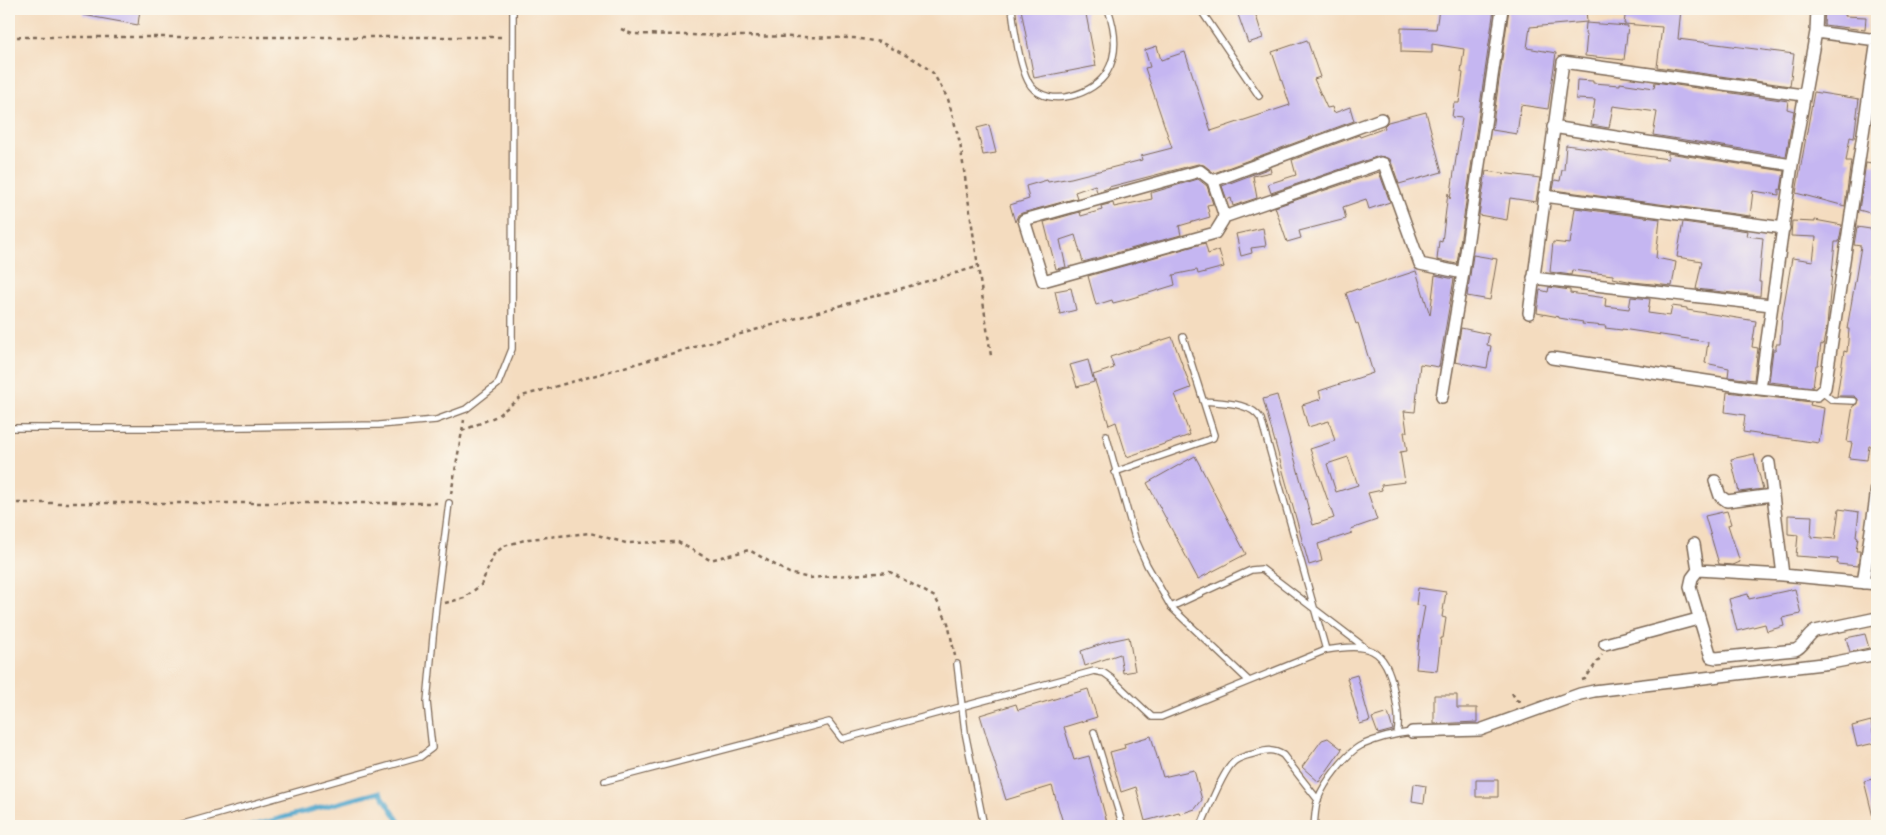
<svg xmlns="http://www.w3.org/2000/svg" width="1886" height="835" viewBox="0 0 1886 835" font-family="Sriracha,sans-serif">
<style>
.lines{fill:none;stroke-linecap:round;stroke-linejoin:round}
.stream{stroke:#4fa6cc;stroke-width:4.5}
.building{fill:#c5b6f1;fill-rule:evenodd}
.lane-casing{stroke:#7c6856;stroke-width:8}
.street-casing{stroke:#7c6856;stroke-width:14}
.path{stroke:#7c6856;stroke-width:2.5;stroke-dasharray:4 4;stroke-linecap:butt}
.lane{stroke:#fff;stroke-width:5.5}
.street{stroke:#fff;stroke-width:11}
</style>
<rect width="100%" height="100%" fill="#fbf7ec"/>
<filter id="ink" filterUnits="userSpaceOnUse"><feTurbulence type="fractalNoise" baseFrequency=".02" numOctaves="2"/><feDisplacementMap in="SourceGraphic" scale="10" xChannelSelector="R" yChannelSelector="G"/><feConvolveMatrix kernelMatrix="1 2 1 2 8 2 1 2 1" color-interpolation-filters="sRGB"/></filter>
<filter id="wash" filterUnits="userSpaceOnUse"><feTurbulence type="fractalNoise" baseFrequency=".0096" numOctaves="4" result="noise"/><feDisplacementMap in="SourceGraphic" scale="20" xChannelSelector="R" yChannelSelector="G"/><feGaussianBlur stdDeviation="1.12" result="paint"/><feColorMatrix in="noise" values="0 0 0 0 0 0 0 0 0 0 0 0 0 0 0 0 0 1.4 0 .05"/><feComposite in="paint" operator="in"/></filter>
<g filter="url(#wash)">
<rect width="100%" height="100%" fill="#f4dcbf"/>
<g class="lines">
<path class="stream" d="M251,826L380,792L402,826"/>
</g>
<g id="blocks">
<path class="building" d="M83,9H140L138,25L83,15Z
M1021,9H1085L1096,66L1034,78Z
M1236,9H1254L1263,38L1248,43Z
M1439,9H1494L1457,264L1437,260L1439,241L1442,242L1448,193L1450,199L1462,118L1452,117L1454,103H1459L1463,73L1461,72L1464,49L1432,44V53L1401,52V28L1436,29Z
M1509,9H1586L1587,22L1530,27L1527,48L1556,53L1548,109L1521,105L1517,134L1492,130Z
M1626,9H1681L1678,39L1794,54L1790,86L1657,67L1662,27L1624,24Z
M1825,9H1846L1845,16L1866,17L1865,30L1824,25Z
M1586,23L1628,26L1624,60L1585,56L1587,34H1585Z
M1307,40L1320,77L1314,79L1327,108L1332,107L1334,113L1350,107L1354,121L1214,173L1204,165L1198,164L1109,187V188L1097,192L1095,185L1075,192L1077,198L1022,213L1018,215L1015,222L1010,205L1029,199L1026,186L1047,180L1048,182L1071,178L1142,160L1141,156L1172,148L1145,68L1150,67L1145,50L1157,46L1161,60L1185,52L1211,131L1290,105L1272,52Z
M1577,80L1593,81V83L1620,85V83L1654,88L1655,82L1788,101L1787,109L1794,111L1786,156L1653,135L1657,112L1613,106L1609,128L1591,125L1595,100L1576,99Z
M1814,92L1859,99L1854,138L1850,137L1846,161H1851L1845,206L1796,193Z
M1426,112L1442,172L1399,184L1390,159L1379,156L1271,193L1268,184L1296,175L1292,160L1359,135L1360,137L1385,128L1384,126L1388,122Z
M989,125L996,153L983,155L977,128Z
M1566,145L1668,159V153L1784,171L1781,190L1779,189V195L1753,191L1750,216L1553,190L1555,180L1560,181L1562,170H1564Z
M1866,163L1877,165V215L1859,210Z
M1270,168L1271,172L1253,176L1257,198L1233,206L1231,198L1227,200L1222,186Z
M1486,171L1540,178L1536,202L1510,198L1507,220L1479,215Z
M1379,172L1390,202L1369,209L1366,199L1343,207L1346,219L1299,231L1301,238L1287,242L1275,207Z
M1198,179L1207,186L1213,204L1207,205L1210,217L1179,226L1181,235L1083,262L1075,235L1060,240L1066,267L1056,269L1044,222L1080,212L1081,216L1102,210L1101,206L1113,203L1114,207L1152,199L1151,193Z
M1575,208L1660,219L1656,258L1676,262L1672,286L1633,282L1613,278V275L1572,270L1571,275L1550,272L1553,242L1570,244Z
M1815,220L1842,225L1839,242H1835L1827,325L1823,345L1821,344L1818,365H1816L1813,387L1769,382L1773,350H1776V344H1780L1782,316L1792,258L1813,261L1816,237L1791,236L1792,221L1815,222Z
M1683,222L1748,231L1747,236L1763,238L1759,282H1761L1760,296L1696,289L1702,261L1677,257Z
M1857,227L1877,230V249L1871,278H1877V416L1872,446H1869L1867,460L1849,458L1852,443L1847,442L1853,406L1858,404V399L1854,396H1837L1844,351L1847,352L1849,329H1847L1861,246L1854,245Z
M1263,228L1266,246L1251,248L1252,253L1241,256L1236,234Z
M1205,243L1208,254L1219,250L1224,267L1198,274L1197,270L1173,275L1175,285L1129,299L1113,303L1112,300L1096,305L1088,276Z
M1473,255L1497,259L1490,300L1467,296Z
M1416,271L1430,315L1435,275L1454,279L1439,367L1420,364L1415,412L1404,411L1407,432H1404L1407,451L1400,452L1405,482L1381,485L1382,490L1368,493L1377,520L1351,529L1352,533L1318,544L1322,561L1309,565L1263,399L1277,395L1313,525L1334,518L1310,449L1335,441L1329,421L1308,427L1302,405L1321,399L1319,391L1373,373L1358,323L1356,324L1346,293L1357,289L1358,290ZM1348,457L1358,485L1336,492L1327,464Z
M1549,287L1570,290V293L1606,298L1605,306L1629,309L1631,297L1650,299L1648,313L1670,316L1672,306L1687,308V310L1756,321L1752,347L1758,348L1754,380L1728,377L1729,368L1705,363L1708,342L1622,329V330L1605,328L1606,326L1582,324L1583,322L1559,318V317L1537,313L1540,290L1548,292Z
M1071,288L1076,310L1060,314L1055,291Z
M1461,328L1489,334L1487,345L1491,346L1487,368L1455,362Z
M1172,337L1191,388L1175,394L1190,435L1127,457L1116,422L1109,425L1093,375L1114,368L1110,357Z
M1088,360L1094,382L1077,387L1070,365Z
M1727,392L1811,402L1810,405L1824,408L1819,443L1743,432L1745,415L1725,412Z
M1754,454L1763,489L1739,492L1731,459Z
M1195,456L1246,554L1198,579L1147,483Z
M1839,509L1859,512L1856,536L1858,537L1856,551H1860L1858,566L1837,564L1838,559L1796,556L1798,535L1788,534V515L1812,516L1811,537L1835,539Z
M1727,511L1731,524L1728,525L1740,562L1733,565L1719,564L1705,516Z
M1418,588L1446,592L1442,617L1446,618L1443,638H1441L1437,671L1416,669L1419,639L1425,606L1416,605Z
M1795,589L1801,614L1782,618L1784,626L1767,631L1765,624L1737,631L1729,599L1748,594L1749,599Z
M1865,634L1869,648L1850,652L1846,638Z
M1129,637L1135,671L1123,673L1120,654L1085,666L1081,651L1110,641Z
M1357,675L1370,721L1360,724L1347,678Z
M1088,689L1097,717L1064,727L1074,760L1089,756L1108,826H1064L1052,786L1006,800L980,715L1016,704L1018,710Z
M1434,695H1457V708H1477V722L1434,724Z
M1388,713L1393,730L1378,734L1372,718Z
M1871,721L1875,743L1857,747L1852,726Z
M1151,736L1163,777L1194,770L1202,800L1195,809L1180,814L1179,812L1145,821L1136,787L1121,792L1110,752L1125,748L1124,744Z
M1328,738L1342,749L1319,782L1302,767L1322,740Z
M1877,778V816L1873,817L1864,781Z
M1476,780H1498V797H1476Z
M1414,784L1426,786L1424,803L1412,801Z"/>
</g>
</g>
<g filter="url(#ink)">
<use href="#blocks" fill-opacity="0" stroke="#7c6856" stroke-width="1"/>
<g class="lines">
<defs>
<path id="lane" d="M1012,9C1014,28 1020,71 1031,86C1049,109 1095,94 1107,72C1119,52 1115,29 1108,9
M1200,9L1259,96
M1822,392L1832,400L1854,401
M1203,401C1222,403 1251,402 1261,419L1326,650
M9,428H170L379,425L436,420L466,409L498,384L512,349L513,9
M1106,435L1135,538L1147,565L1171,607L1249,681
M1115,472L1213,438L1214,435L1183,337
M1171,607L1251,570L1262,569L1363,646
M957,664L965,732L984,826
M1094,732L1123,826
M605,781L829,722L842,739L1094,671L1104,673L1111,678L1152,717H1161L1326,650C1367,643 1386,646 1394,691C1397,706 1400,719 1397,734
M176,826L420,757L432,748L427,702L436,605L449,503
M1201,826C1207,812 1224,768 1235,761C1241,756 1250,755 1257,753C1267,750 1273,749 1283,755L1318,800
M1314,826C1315,818 1315,807 1318,799C1324,783 1347,752 1362,745C1378,738 1395,734 1412,732"/>
<path id="street" d="M1816,32L1877,40
M1553,127L1792,165
M1200,171L1213,181L1224,214L1223,220L1215,233L1043,281L1024,220Z
M1213,181L1381,119
M1544,196L1784,228
M1224,217L1381,163L1384,164L1420,264L1463,273
M1533,278L1771,305
M1529,313L1563,62L1803,95
M1552,358L1760,389L1817,395L1825,388L1877,40
M1760,389L1792,165L1816,32L1817,9
M1442,397L1463,273L1502,9
M1769,463L1783,575
M1715,481L1720,496L1727,501L1773,495
M1877,487L1875,504H1877
M1694,544L1698,570L1692,578L1690,587L1711,657L1716,658L1795,650C1804,647 1806,636 1815,631L1877,618
M1698,570L1783,575L1877,584
M1863,583L1875,504
M1605,644L1698,619
M1412,732L1480,730L1580,694L1594,691L1831,663L1877,654"/>
</defs>
<use href="#lane" class="lane-casing"/>
<use href="#street" class="street-casing"/>
<path class="path" d="M621,29L632,34L854,38L880,42L919,62L933,73L948,99L960,143L991,356
M9,37H503
M462,431L497,416L522,396L977,267
M451,494L464,420
M9,503H440
M445,603L464,598L481,585L494,554L504,546L528,539L590,533L626,543L678,542L710,560L749,550L789,573L809,578L890,572L935,597L948,623L955,656
M1582,680L1585,679L1602,655
M1512,693L1516,700L1521,702"/>
<use href="#lane" class="lane"/>
<use href="#street" class="street"/>
</g>
</g>
<rect width="1886" height="835" fill="none" stroke="#fbf7ec" stroke-width="30"/>
</svg>
